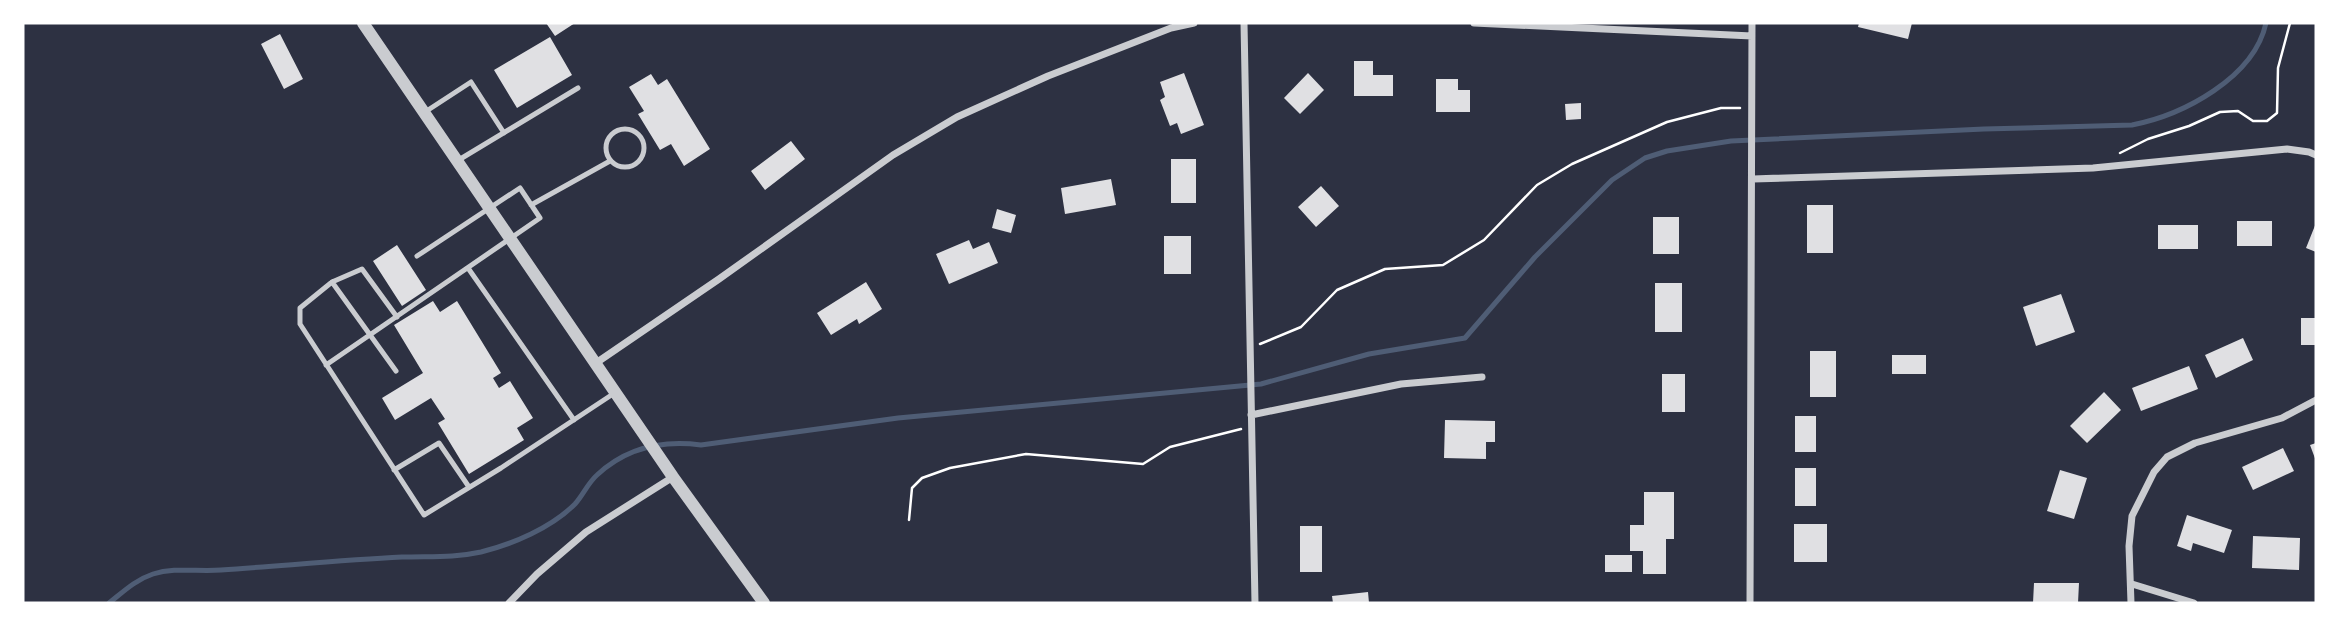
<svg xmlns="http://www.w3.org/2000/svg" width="2339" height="626" viewBox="0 0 2339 626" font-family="Spectral,serif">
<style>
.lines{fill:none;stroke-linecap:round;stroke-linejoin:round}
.stream{stroke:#4f5d75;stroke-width:5}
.building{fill:#e0e0e3}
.path{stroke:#fff;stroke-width:2.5}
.service{stroke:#caccd0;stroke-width:5}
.minor{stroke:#caccd0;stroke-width:7}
.tertiary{stroke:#caccd0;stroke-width:12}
</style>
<rect width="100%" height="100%" fill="#2d3142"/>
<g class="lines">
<path class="stream" d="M109,603C123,592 135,580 153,574C175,567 198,572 221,570C281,566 341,560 402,557C429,556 454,558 481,552C513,544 551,528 575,504C583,495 588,483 597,475C626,448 663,440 701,445L898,418L1261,384L1369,354L1465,338L1535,257L1612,180L1645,158L1667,151L1731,141L1984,129L2132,125C2183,115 2254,78 2266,23"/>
</g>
<path class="building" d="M546,23H575L555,36Z
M1859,23H1912L1908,39L1858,27Z
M280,34L303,79L284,89L261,44Z
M550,37L572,75L517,108L494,70Z
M1354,61H1373V75H1393V96H1354Z
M1184,73L1204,125L1181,134L1177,123L1170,126L1160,100L1165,97L1160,82Z
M1308,73L1324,90L1300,114L1284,98Z
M651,74L658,85L667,79L710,149L684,166L671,144L660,150L638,114L644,111L629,87Z
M1436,79H1458V90H1470V112H1436Z
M1581,103V119L1566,120L1565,104Z
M791,141L805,159L765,190L751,171Z
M1171,159H1196V203H1171Z
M1111,179L1116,205L1065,214L1061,188Z
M1321,186L1339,206L1316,227L1298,207Z
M1807,205H1833V253H1807Z
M997,209L1016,215L1011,233L992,228Z
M1653,217H1679V254H1653Z
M2237,221H2272V246H2237Z
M2316,223V252L2306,248Z
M2158,225H2198V249H2158Z
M1164,236H1191V274H1164Z
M969,240L973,249L989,242L998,263L949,284L936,254Z
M397,245L426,290L402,306L373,261Z
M866,282L882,309L859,324L857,319L831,335L817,313Z
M1655,283H1682V332H1655Z
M2061,294L2075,332L2036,346L2023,307Z
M433,301L440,312L457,301L501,373L493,378L499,388L510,381L533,418L517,428L524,440L469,474L438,423L445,419L431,398L395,420L382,398L423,373L394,325Z
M2301,318H2316V345H2301Z
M2243,338L2253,360L2216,378L2205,355Z
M1810,351H1836V397H1810Z
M1892,355H1926V374H1892Z
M2189,366L2198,389L2141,411L2132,388Z
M1662,374H1685V412H1662Z
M2104,392L2121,410L2087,443L2070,426Z
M1795,416H1816V452H1795Z
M1445,420L1495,421V442H1486V459L1444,458Z
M2316,443V461L2310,445Z
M2283,448L2294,471L2253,490L2242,467Z
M1795,468H1816V506H1795Z
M2060,470L2087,478L2074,519L2047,511Z
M1644,492H1674V539H1666V574H1643V551H1630V525H1644Z
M2187,515L2232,530L2224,553L2193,543L2191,551L2177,546Z
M1794,524H1827V562H1794Z
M1300,526H1322V572H1300Z
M2253,536L2300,538L2299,570L2252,568Z
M1605,555H1632V572H1605Z
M2034,583H2079L2078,603H2033Z
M1368,592L1369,603H1333L1332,596Z"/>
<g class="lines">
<path class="path" d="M2120,153L2148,139L2189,126L2220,112L2238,111L2253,121H2267L2277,113L2278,68L2290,23
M1260,344L1301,327L1337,290L1385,269L1443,265L1484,240L1537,185L1572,164L1667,122L1721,108H1740
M909,520L912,488L922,478L950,468L1026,454L1143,464L1170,447L1241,429"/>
<path class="service" d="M425,112L471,82L504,133
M606 148a19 19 0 1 1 38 0a19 19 0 1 1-38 0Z
M457,161L578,88
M531,205L610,161
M468,268L574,420
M332,282L362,269L397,317
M326,365L540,218L520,188L417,256
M396,371L332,282L300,308V324L424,515L501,468L616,392
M394,470L439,443L469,487"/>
<path class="minor" d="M1244,23L1255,603
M1474,23L1752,36
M1753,179L2093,168L2287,149L2309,152L2316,155
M596,363L719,279L893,155L957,117L1048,76L1171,28L1194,23
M1251,415L1401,384L1482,377
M2132,584L2194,603
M509,603L537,574L586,532L673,477
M1750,603L1752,23
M2131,603L2129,546L2132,516L2154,472L2167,457L2195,443L2282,418L2316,400"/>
<path class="tertiary" d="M363,23L673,477L764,603"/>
</g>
<rect width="2339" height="626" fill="none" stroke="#ffffff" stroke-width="49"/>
</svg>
